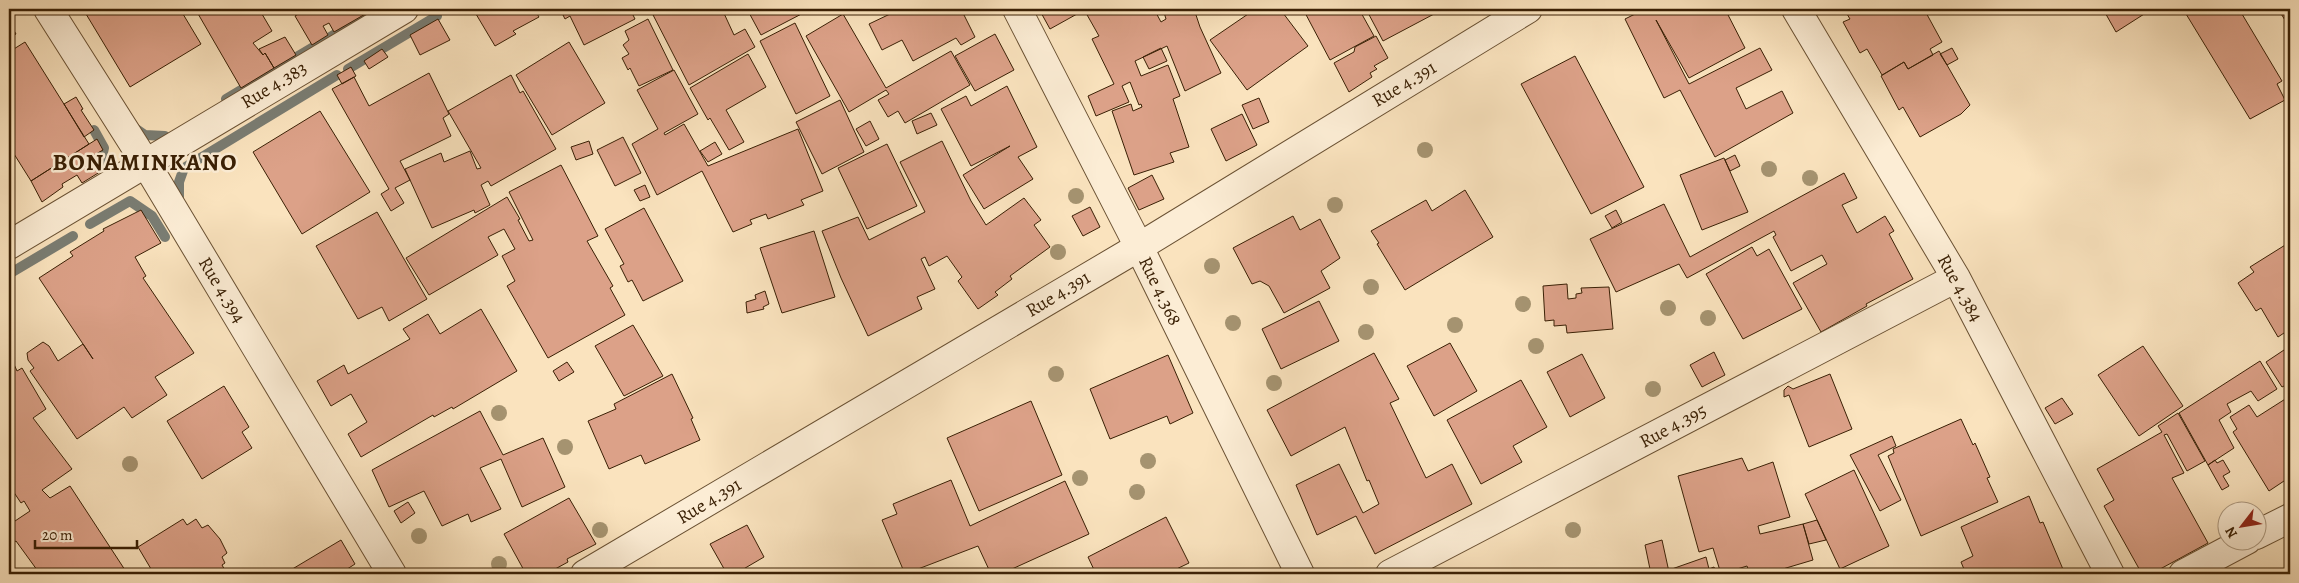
<svg xmlns="http://www.w3.org/2000/svg" width="2299" height="583" viewBox="0 0 2299 583" font-family="Alegreya,serif">
<style>
.lines{fill:none;stroke-linecap:round;stroke-linejoin:round}
.stream{stroke:#7a7d73;stroke-width:10}
.building{fill:#dca188;stroke:#3a2005}
.minor-casing{stroke:#6a5133;stroke-width:30}
.minor{stroke:#fcedd5;stroke-width:28}
.tree{fill:#a59370}
.labels{text-anchor:middle;dominant-baseline:central;stroke-width:5;stroke-linejoin:round;paint-order:stroke}
.street-label{font-size:19px;fill:#3a2005;stroke:#fcedd5}
.district-label{font-size:24px;font-weight:bold;letter-spacing:1px;fill:#3a2005;stroke:#fcedd5}
</style>
<rect width="100%" height="100%" fill="#fae3be"/>
<filter id="stains"><feTurbulence type="fractalNoise" baseFrequency=".004" numOctaves="4"/><feColorMatrix values="0 0 0 0 .2 0 0 0 0 .09 0 0 0 0 .02 0 0 0 .5 -.17"/></filter>
<radialGradient id="worn" r=".72"><stop offset=".6" stop-color="#630" stop-opacity="0"/><stop offset="1" stop-color="#630" stop-opacity=".3"/></radialGradient>
<g class="lines">
<path class="stream" d="M348,69L437,16
M226,99L369,14
M132,126L145,135L165,136
M94,130L104,148L100,166
M184,168L337,75
M179,199V182L184,168
M90,224L130,201L152,216L165,237
M9,274L73,236"/>
</g>
<path class="building" d="M83,9H180L201,44L130,87Z
M203,9H259L272,31L253,43L263,55L265,53L274,68L241,88L197,12Z
M307,9H374L334,32L329,23L323,26L328,35L312,45L295,16Z
M473,9H534L539,17L513,31L516,34L495,46Z
M560,9H630L635,19L584,45L570,16L565,19Z
M650,9H722L734,35L745,29L755,47L689,85Z
M747,9H811L761,35Z
M887,9H961L975,37L961,45L956,38L913,61L902,40L882,50L869,24L890,14Z
M1039,9H1074L1077,14L1050,29Z
M1095,9H1154L1161,22L1166,19L1163,9H1194L1200,27L1221,73L1185,91L1167,46L1135,61L1141,76L1168,65L1180,96L1173,99L1189,147L1170,153L1174,162L1134,175L1112,111L1131,104L1133,111L1142,107L1141,104L1139,105L1130,82L1122,86L1129,102L1096,116L1088,96L1114,84L1092,39L1099,36L1086,13Z
M1249,9H1280L1308,46L1247,90L1210,40L1251,12Z
M1303,9H1359L1374,36L1330,60Z
M1366,9H1431L1434,14L1383,41Z
M1645,9H1725L1745,48L1689,78L1656,20L1689,84L1760,48L1772,70L1736,88L1746,109L1782,91L1793,113L1715,157L1680,90L1664,98L1625,19Z
M1857,9H1924L1942,42L1930,49L1933,55L1908,69L1904,62L1882,75L1867,49L1860,53L1843,22L1850,19L1847,14Z
M2103,9H2152L2116,32Z
M2183,9H2239L2282,81L2277,84L2285,100L2250,119Z
M2278,9H2290V28Z
M843,14L886,88L951,51L970,85L905,123L898,111L888,117L878,100L889,94L886,90L849,112L806,36Z
M438,19L450,40L420,55L410,35Z
M648,19L673,70L639,86L630,68L628,70L622,58L629,54L623,45L629,40L625,31Z
M9,22L16,34L9,38Z
M795,23L830,96L796,114L760,41Z
M995,34L1014,70L975,91L955,56Z
M1376,36L1388,58L1374,66L1377,69L1370,73L1372,77L1349,92L1334,63L1354,52L1355,47Z
M285,37L296,55L274,68L265,53L263,55L259,49Z
M25,42L89,144L31,181L9,146V52Z
M569,42L605,103L552,135L516,75Z
M1161,48L1167,61L1149,69L1143,57Z
M1952,48L1958,59L1947,65L1940,54Z
M382,49L388,57L369,69L364,61Z
M1939,51L1970,105L1961,114L1920,137L1903,107L1899,110L1881,76L1904,62L1908,69Z
M748,54L766,87L726,110L744,142L729,150L710,118L708,120L690,88Z
M1575,56L1644,187L1591,214L1521,84Z
M351,67L356,76L342,84L337,75Z
M674,70L698,114L664,133L665,135L684,124L708,166L798,129L823,191L801,200L804,205L768,219L766,214L750,220L752,224L733,232L702,171L657,195L632,144L658,129L637,90Z
M429,73L449,114L443,118L451,136L400,161L410,180L395,188L404,203L391,211L381,194L389,189L332,89L354,77L369,106Z
M511,75L520,93L523,91L556,149L491,186L488,181L481,185L490,205L475,213L474,210L432,228L405,169L441,153L444,162L470,151L477,169L481,168L448,111Z
M1007,86L1037,147L1018,157L1033,179L984,209L963,175L1010,146L971,166L941,109L966,96L971,106Z
M76,97L83,109L81,110L94,130L84,137L64,104Z
M1259,98L1269,122L1253,129L1242,105Z
M840,100L864,152L822,174L796,122Z
M320,111L370,192L302,234L253,152Z
M931,113L937,125L917,134L912,121Z
M1242,114L1257,145L1226,161L1211,129Z
M870,121L879,139L866,146L856,129Z
M623,137L641,173L615,186L597,150Z
M97,139L103,150L94,155L103,170L82,183L77,175L62,184L63,187L42,202L31,181Z
M589,141L593,154L576,160L571,147Z
M942,141L971,201L986,225L1024,198L1041,220L1034,225L1050,247L1010,276L1012,279L995,292L998,295L978,309L958,281L962,277L947,256L929,266L925,257L921,259L935,289L917,297L922,309L868,336L841,278L822,231L858,217L869,240L925,212L900,162Z
M715,142L722,154L708,162L700,151Z
M887,144L917,206L867,229L838,168Z
M1735,155L1740,166L1730,171L1725,160Z
M1724,158L1748,212L1702,230L1680,175Z
M561,165L598,236L587,241L613,286L610,288L625,315L548,358L507,286L515,281L502,256L515,249L504,229L488,237L498,255L429,295L406,258L507,197L520,219L518,220L529,241L533,240L509,192Z
M1844,173L1857,198L1842,205L1857,233L1885,216L1894,231L1889,234L1913,279L1866,304L1867,306L1821,332L1793,283L1827,264L1822,255L1791,271L1773,237L1776,235L1774,231L1687,278L1679,264L1616,292L1590,239L1664,204L1690,257Z
M1152,175L1164,199L1139,210L1128,188Z
M645,185L650,197L640,201L634,190Z
M1465,190L1493,237L1405,290L1377,244L1379,243L1371,231L1426,200L1432,211Z
M9,204L13,211L9,214Z
M1090,207L1100,227L1083,236L1072,216Z
M644,208L683,281L643,301L632,280L628,282L620,266L624,264L605,229Z
M141,210L161,243L135,257L146,276L143,278L194,353L155,377L167,395L132,418L124,407L77,439L30,371L34,368L28,360L27,353L43,342L49,346L58,361L83,344L93,359L39,278L73,256L70,252L104,231L103,229Z
M1616,210L1622,222L1612,228L1605,216Z
M377,212L427,299L389,321L382,307L358,319L316,246Z
M1293,216L1300,230L1320,219L1340,258L1321,271L1330,288L1284,313L1269,286L1260,281L1252,284L1233,248Z
M814,231L835,297L782,313L760,248Z
M2290,242V329L2278,337L2261,308L2256,311L2238,283L2254,272L2250,267Z
M1752,247L1757,256L1769,249L1802,309L1743,339L1706,274Z
M1567,284L1568,299L1576,298V294L1582,293L1581,288L1609,287L1613,329L1567,333L1566,325L1554,326V320L1545,321L1543,286Z
M765,291L769,304L763,307L764,309L747,313L746,302L756,299L755,295Z
M1319,301L1339,341L1281,369L1262,329Z
M481,309L517,371L453,409L452,407L434,417L433,415L361,457L348,434L367,422L351,394L331,406L317,381L344,365L348,374L410,339L403,329L428,314L440,334Z
M633,325L663,376L624,396L595,346Z
M1450,343L1477,391L1434,416L1407,366Z
M2143,346L2183,406L2139,436L2098,375Z
M2290,346V383L2282,387L2266,362Z
M1714,352L1725,375L1702,387L1690,365Z
M9,353L17,371L22,368L46,409L33,418L72,469L42,490L50,498L70,486L125,570L118,574H40L16,541L9,545V525L30,511L24,501L21,503L9,485Z
M1374,353L1399,399L1390,403L1426,478L1452,464L1472,504L1375,554L1356,516L1317,535L1296,485L1339,464L1363,513L1379,504L1369,480L1367,481L1345,427L1291,456L1267,410Z
M1582,354L1605,398L1570,417L1547,372Z
M1168,355L1193,413L1170,424L1167,416L1110,439L1090,389Z
M2260,361L2277,389L2258,401L2251,391L2227,404L2231,412L2219,420L2234,448L2208,465L2179,413Z
M567,362L574,372L559,381L553,371Z
M672,374L693,418L691,419L700,440L645,464L641,455L609,469L588,421L616,409L614,404Z
M1830,374L1852,429L1809,447L1789,395L1784,397V390L1788,386L1793,389Z
M1521,380L1547,427L1513,446L1522,462L1481,484L1447,420Z
M224,386L249,427L242,432L252,448L202,479L167,421Z
M2290,396V477L2269,491L2233,432L2237,429L2230,417L2249,405L2257,417Z
M2062,398L2073,414L2055,424L2045,408Z
M1031,401L1062,475L979,511L947,438Z
M480,411L503,455L543,438L565,487L522,507L501,459L480,468L501,509L471,522L468,514L442,526L424,491L389,507L372,470Z
M2178,413L2205,461L2187,471L2167,434L2164,435L2184,473L2172,478L2208,543L2151,574H2142L2104,506L2114,500L2097,469L2162,432L2158,426Z
M1961,419L1973,445L1975,443L1990,477L1987,478L1998,502L1921,536L1888,456L1894,453L1893,449Z
M1892,436L1896,446L1878,455L1901,500L1880,511L1850,455Z
M1742,458L1748,471L1773,462L1790,517L1758,526L1760,534L1803,524L1813,560L1766,574H1750L1747,566L1721,574L1713,548L1699,552L1678,476Z
M2215,460L2217,463L2223,460L2230,472L2223,476L2229,486L2222,490L2208,465Z
M1854,470L1889,546L1840,569L1805,494Z
M951,480L970,526L1065,481L1089,534L1001,574H991L978,546L905,574L882,520L897,514L893,504Z
M2029,496L2040,523L2043,522L2065,574H1966L1961,562L1973,556L1961,527Z
M569,498L596,544L567,559L568,562L546,574H526L504,534Z
M408,502L415,513L401,523L394,511Z
M1166,517L1189,563L1166,574H1096L1088,557Z
M183,519L187,525L196,519L202,528L208,525L220,539L227,553L222,557L225,563L222,565L227,574H154L138,547Z
M1817,520L1826,540L1809,544L1803,524Z
M747,525L764,557L735,574H727L710,544Z
M341,540L355,564L341,573V574H284Z
M1662,540L1669,572L1651,574L1645,545Z
M1706,557L1709,569L1714,567L1717,574H1671L1669,570Z
M128,569L132,574H120Z"/>
<g class="lines">
<defs>
<path id="minor" d="M48,9L145,162L392,574
M1017,9L1139,247L1300,574
M1796,9L1956,278L2110,574
M9,245L404,9
M2256,535L2290,518
M585,574L1139,247L1528,9
M1390,574L1956,278
M2183,574L2247,540"/>
</defs>
<use href="#minor" class="minor-casing"/>
<use href="#minor" class="minor"/>
</g>
<g class="tree">
<circle cx="1425" cy="150" r="8"/>
<circle cx="1769" cy="169" r="8"/>
<circle cx="1810" cy="178" r="8"/>
<circle cx="1076" cy="196" r="8"/>
<circle cx="1335" cy="205" r="8"/>
<circle cx="1058" cy="252" r="8"/>
<circle cx="1212" cy="266" r="8"/>
<circle cx="1371" cy="287" r="8"/>
<circle cx="1523" cy="304" r="8"/>
<circle cx="1668" cy="308" r="8"/>
<circle cx="1708" cy="318" r="8"/>
<circle cx="1233" cy="323" r="8"/>
<circle cx="1455" cy="325" r="8"/>
<circle cx="1366" cy="332" r="8"/>
<circle cx="1536" cy="346" r="8"/>
<circle cx="1056" cy="374" r="8"/>
<circle cx="1274" cy="383" r="8"/>
<circle cx="1653" cy="389" r="8"/>
<circle cx="499" cy="413" r="8"/>
<circle cx="565" cy="447" r="8"/>
<circle cx="1148" cy="461" r="8"/>
<circle cx="130" cy="464" r="8"/>
<circle cx="1080" cy="478" r="8"/>
<circle cx="1137" cy="492" r="8"/>
<circle cx="600" cy="530" r="8"/>
<circle cx="1573" cy="530" r="8"/>
<circle cx="419" cy="536" r="8"/>
<circle cx="499" cy="564" r="8"/>
</g>
<g class="labels">
<g class="street-label">
<text transform="translate(1404 84) rotate(-31)">Rue 4.391</text>
<text transform="translate(274 85) rotate(-31)">Rue 4.383</text>
<text transform="translate(1960 288) rotate(61)">Rue 4.384</text>
<text transform="translate(222 290) rotate(59)">Rue 4.394</text>
<text transform="translate(1160 291) rotate(64)">Rue 4.368</text>
<text transform="translate(1058 294) rotate(-31)">Rue 4.391</text>
<text transform="translate(1673 426) rotate(-28)">Rue 4.395</text>
<text transform="translate(709 501) rotate(-31)">Rue 4.391</text>
</g>
<g class="district-label">
<text x="145" y="162">BONAMINKANO</text>
</g>
</g>
<rect width="2299" height="583" fill="none" stroke="#fae3be" stroke-width="30"/>
<rect x="10" y="10" width="2279" height="563" fill="none" stroke="#3a2005" stroke-width="2.5"/>
<rect x="15" y="15" width="2269" height="553" fill="none" stroke="#3a2005"/>
<g transform="translate(2242 526) rotate(239)"><circle r="24" fill="#fcedd5" stroke="#ae9b82"/>
<path d="M0-4L9 19L0 12L-9 19Z" fill="#8f2418"/>
<text y="-8" font-size="14" font-weight="bold" text-anchor="middle" fill="#3a2005">N</text>
</g>
<path d="M35 540v8h102v-8" fill="none" stroke="#3a2005" stroke-width="2.5"/>
<text x="42" y="540" font-size="15" fill="#3a2005" stroke="#fcedd5" stroke-width="4" paint-order="stroke">20 m</text>
<rect width="100%" height="100%" filter="url(#stains)"/>
<rect width="100%" height="100%" fill="url(#worn)"/>
</svg>
